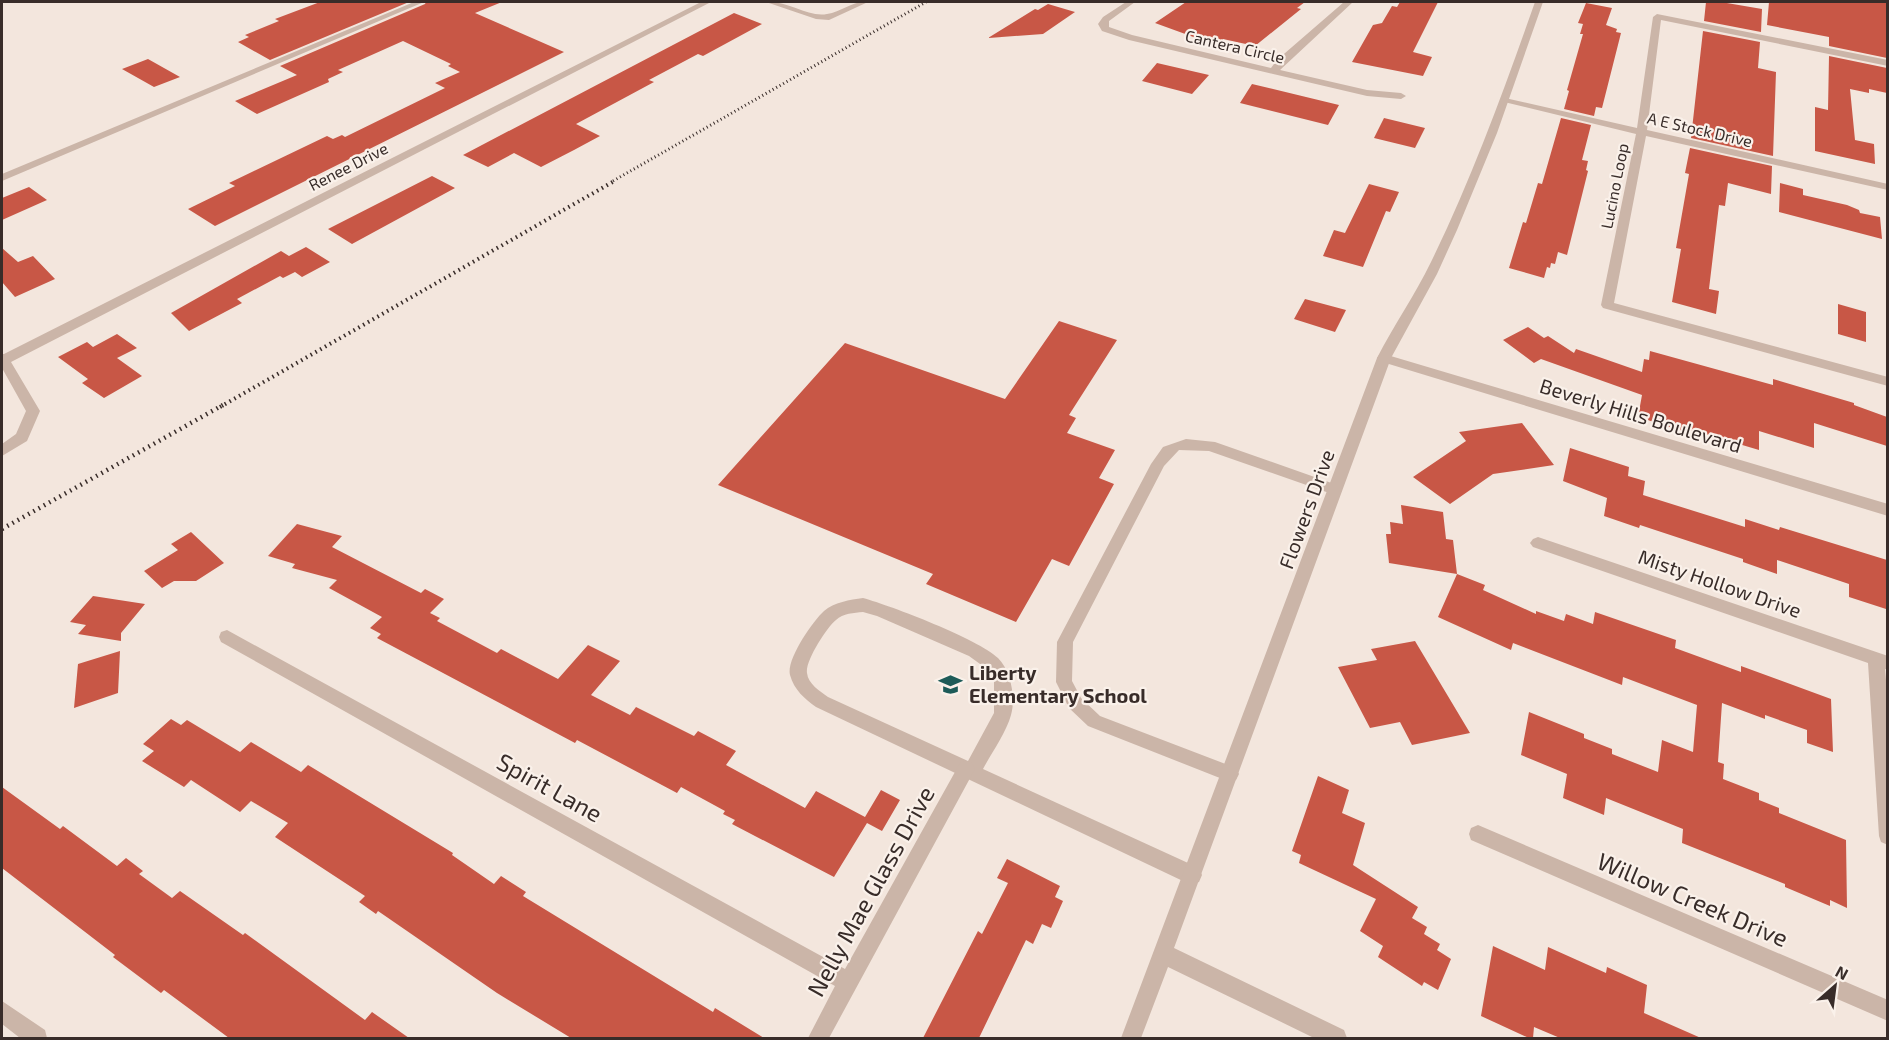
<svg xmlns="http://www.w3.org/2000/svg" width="1889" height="1040" viewBox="0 0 1889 1040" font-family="'Exo 2',sans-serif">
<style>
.building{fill:#c85746}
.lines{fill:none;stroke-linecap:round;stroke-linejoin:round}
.service{fill:#cbb5a8;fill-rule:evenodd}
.minor{fill:#cbb5a8;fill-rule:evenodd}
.tertiary{fill:#cbb5a8;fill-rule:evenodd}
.rail-far2{stroke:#382c29;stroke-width:3;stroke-dasharray:1 3;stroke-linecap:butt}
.rail-far1{stroke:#382c29;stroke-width:4;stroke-dasharray:1.5 4;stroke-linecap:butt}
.rail{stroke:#382c29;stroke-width:4.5;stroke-dasharray:1.5 4.5;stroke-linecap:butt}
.labels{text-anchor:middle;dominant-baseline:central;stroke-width:4.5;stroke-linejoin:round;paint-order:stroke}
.far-street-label{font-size:16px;fill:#382c29;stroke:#faf1ea}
.street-label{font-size:20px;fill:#382c29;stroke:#faf1ea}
.poi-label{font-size:20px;font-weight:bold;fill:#382c29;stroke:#faf1ea;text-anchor:start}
.near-street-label{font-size:24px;fill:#382c29;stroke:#faf1ea}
</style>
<rect width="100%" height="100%" fill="#f3e6dd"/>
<path class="building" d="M320,2H409L270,60L238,42L249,37L245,35L279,21L275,19Z
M426,2H502L475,13L564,52L215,226L188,209L235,186L229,183L327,136L333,139L342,135L345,137L445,88L435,83L460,72L448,66L451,64L403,41L338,70L343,72L328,79L329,82L257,114L235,101L297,75L280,66L425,4Z
M1186,2H1305L1297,8L1301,9L1255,46L1223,39L1221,47L1155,23Z
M1400,2H1438L1413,52L1432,57L1423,76L1352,62L1373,25L1382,23L1392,6L1397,7Z
M1706,2H1721L1762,9L1761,32L1704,21Z
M1769,2H1887V58L1829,46V37L1767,25Z
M1586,3L1612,8L1606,25L1617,29L1616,32L1621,33L1602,108L1596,107L1594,116L1564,109L1569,91L1567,90L1583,34H1580L1583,24L1578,23Z
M1048,4L1075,12L1043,34L988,38L1035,9L1038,10Z
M734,13L762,24L703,56L698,54L649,80L654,82L576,124L600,136L574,150L541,167L514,153L488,167L463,155Z
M1703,31L1760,42L1758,68L1776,72L1773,156L1691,138Z
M1829,56L1887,68V93L1869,89V93L1850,89L1855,140L1874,144L1875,164L1815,151V107L1828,110Z
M148,59L180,77L154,87L122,69Z
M1157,63L1209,75L1192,94L1142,81Z
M1252,84L1306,97L1339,105L1328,125L1240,103Z
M1384,118L1425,128L1415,148L1374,138Z
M1561,118L1591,125L1582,160L1588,161L1586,170L1588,171L1567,255L1558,252L1555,264L1551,263L1550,268L1547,267L1544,278L1509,268L1523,222L1526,223L1538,183L1542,184Z
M1690,148L1772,166L1771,194L1728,183L1725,206L1719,205L1709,289L1719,291L1716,314L1672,302L1681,249L1676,248L1689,174L1685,173Z
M432,176L455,188L352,244L328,229Z
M1780,183L1803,189V195L1847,205L1859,210L1860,213L1880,217L1882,239L1779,212Z
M1369,184L1399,192L1390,212L1386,211L1363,267L1323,256L1334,230L1345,233Z
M29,187L47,200L2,220V198Z
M306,247L330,262L302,277L295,272L283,278L280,276L237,299L242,303L189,331L171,313L281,251L289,256Z
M2,248L18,262L33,256L55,279L15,297L2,282Z
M1305,299L1346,310L1335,332L1294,319Z
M1838,304L1866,312V342L1838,334Z
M1059,321L1117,340L1069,415L1076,418L1067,433L1115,450L1099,478L1114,484L1069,566L1052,559L1016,622L926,584L933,574L718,485L845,343L1005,399Z
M1528,327L1544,338L1548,336L1574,353L1576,349L1642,372L1644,359L1649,360L1650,351L1773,385V379L1854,403V405L1887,417V446L1814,423V448L1759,431V450L1692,430V434L1638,417L1642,395L1541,359L1534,363L1503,340Z
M117,334L137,348L117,358L142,376L104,398L82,383L88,379L58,357L87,342L93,347Z
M1522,423L1554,465L1493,474L1450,504L1413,477L1466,441L1459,432Z
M1570,448L1629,467L1628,476L1645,481L1643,495L1745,527V519L1779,530L1780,527L1887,560L1886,609L1849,597V584L1777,560V574L1743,562V559L1640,525L1639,528L1604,516L1607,498L1563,481Z
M1401,505L1443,512L1446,539L1453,540L1457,574L1485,585L1483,590L1536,614V611L1564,621L1566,614L1593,624L1595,612L1676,640L1675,648L1741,672V666L1831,699L1833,752L1807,743V730L1765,715V719L1722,703L1718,762L1724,764L1723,779L1759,793V800L1779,808V813L1846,840L1847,908L1830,900V906L1785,887V884L1682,843L1683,829L1606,798L1604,815L1563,798L1567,774L1521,755L1529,712L1584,734V738L1612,749V754L1658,772L1662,740L1693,752L1697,705L1623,677L1622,685L1513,643L1511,650L1438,617L1457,574L1389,563L1386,534H1391L1390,522L1403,524Z
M297,524L342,536L332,547L421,593L425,589L444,599L430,613L440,618L437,621L497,653L501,649L558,679L588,645L620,661L591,695L630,715L636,707L694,736L698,731L736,751L726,765L805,808L816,791L865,817L881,790L900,800L882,831L867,823L834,877L732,824L735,820L723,814L725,811L681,787L677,793L577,740L575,743L377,638L381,634L370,628L382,617L329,588L337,580L292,568L295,564L268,556Z
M191,532L224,563L196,581H174L162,588L144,571L178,550L171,544Z
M93,596L145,604L121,633V641L78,634L86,625L70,622Z
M1415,641L1470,733L1412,745L1400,722L1370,728L1338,667L1377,660L1371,649Z
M120,651L118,693L74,708L78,664Z
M171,719L181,725L187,720L240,752L251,742L301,772L308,765L453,853L452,855L494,884L501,876L526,892L523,896L713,1012L715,1008L764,1038H571L497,993L378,911L376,914L359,902L365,896L275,837L288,823L251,801L240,812L191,780L184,787L142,761L154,751L143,744Z
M1318,776L1349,790L1342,813L1365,823L1353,865L1418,907L1412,918L1427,927L1424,934L1440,944L1437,950L1451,959L1438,990L1424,982L1422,986L1378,957L1383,946L1360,931L1376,899L1299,863L1301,855L1292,851Z
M2,787L60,829L63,826L117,866L126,858L143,871L139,874L172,898L180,891L243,935L245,933L365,1020L372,1012L409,1038H229L164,990L161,993L113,957L115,955L2,868Z
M1007,859L1060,886L1055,897L1063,901L1051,928L1042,924L1033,944L1026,940L979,1038H923L978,931L982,934L1008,883L997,878Z
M1493,946L1545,970L1548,947L1606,973L1607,967L1647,985L1644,1013L1701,1038H1560L1534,1027L1533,1038H1529L1481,1016Z"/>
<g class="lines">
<path class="service" d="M1186,439L1215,442L1340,486L1342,490L1340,494L1335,495L1209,451L1179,450L1164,466L1073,642L1072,681L1081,698L1100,716L1236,768L1239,774L1236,780L1230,782L1088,726L1069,708L1056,682L1057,642L1151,464L1163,447Z
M863,598C892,606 978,639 998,658C1011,671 1016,698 1011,715C1006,733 992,752 983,769L1199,868L1202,875L1199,882L1192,884L1185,882L816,707C805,699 794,690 790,675C786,660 812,622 824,611C834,602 850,600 863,598ZM863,612L877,616L969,656L987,669L994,680V713L968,761L828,697C820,691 808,684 807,673C805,661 827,627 836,620C843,613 854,613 863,612Z"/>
<path class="minor" d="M414,2H424L2,181V174Z
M701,2H711L11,362L40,411L27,441L2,456V444L16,434L26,411L2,368V354H4Z
M766,2C786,0 809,18 827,14C842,12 853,0 868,2L829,20L816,19Z
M1126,2H1135L1109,21V27L1132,35L1271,68L1277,60L1344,2H1353L1280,70L1367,90L1401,93L1406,96L1401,99L1367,96L1129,40L1102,31L1098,24L1103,17Z
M1657,14L1888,60V66L1661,20L1647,130L1888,184V190L1646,136L1614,303L1888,377V386L1603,308L1601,305L1636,134L1500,101L1505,98L1637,128L1653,17Z
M1384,354L1888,504V516L1379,361L1377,358L1379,355Z
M1538,537L1888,656V670L1885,669L1888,702V845L1881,842L1879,836L1868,663L1533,547L1530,543L1533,539Z
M227,630L845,969L960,763L966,761L972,763L975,769L829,1038H808L835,986L221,642L219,637L221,632Z
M1478,825L1888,1000V1021L1471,840L1469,834L1471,828Z
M2,1001L45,1030L47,1038H20L2,1024Z"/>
<path class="tertiary" d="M1535,2H1543L1497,133L1457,230L1437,274L1391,358L1174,948L1344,1030L1347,1038H1314L1168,967L1141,1038H1121L1377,358C1394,325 1415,295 1431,262C1472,178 1504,90 1535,2Z"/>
<path class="rail-far2" d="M613,181L926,2"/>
<path class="rail-far1" d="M220,407L616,180"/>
<path class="rail" d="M2,529L223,405"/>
</g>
<defs>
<symbol id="school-bare" viewBox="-9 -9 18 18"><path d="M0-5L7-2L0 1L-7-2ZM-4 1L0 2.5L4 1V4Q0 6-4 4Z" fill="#1d5b58" stroke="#faf1ea" stroke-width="2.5" paint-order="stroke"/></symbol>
</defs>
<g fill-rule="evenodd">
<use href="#school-bare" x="934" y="668" width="33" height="33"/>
</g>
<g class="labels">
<g class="far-street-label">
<text transform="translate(1235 46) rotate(13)">Cantera Circle</text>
<text transform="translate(1700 129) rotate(13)">A E Stock Drive</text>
<text transform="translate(348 166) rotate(-27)">Renee Drive</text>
<text transform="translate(1614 186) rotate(-79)">Lucino Loop</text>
</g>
<g class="street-label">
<text transform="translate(1641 415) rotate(17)">Beverly Hills Boulevard</text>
<text transform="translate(1306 509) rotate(-70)">Flowers Drive</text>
<text transform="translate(1720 583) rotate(19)">Misty Hollow Drive</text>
</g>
<g class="poi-label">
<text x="969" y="672">Liberty<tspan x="969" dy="23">Elementary School</tspan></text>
</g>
<g class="near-street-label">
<text transform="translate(550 787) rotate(29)">Spirit Lane</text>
<text transform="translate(870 891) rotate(-61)">Nelly Mae Glass Drive</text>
<text transform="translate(1693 899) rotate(23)">Willow Creek Drive</text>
</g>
</g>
<rect width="1889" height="1040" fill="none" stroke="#382c29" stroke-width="6"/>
<g transform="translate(1835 986) rotate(28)" stroke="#faf1ea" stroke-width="4.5" paint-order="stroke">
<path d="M0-4.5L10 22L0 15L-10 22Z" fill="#382c29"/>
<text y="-9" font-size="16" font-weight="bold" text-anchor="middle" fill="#382c29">N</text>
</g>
</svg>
